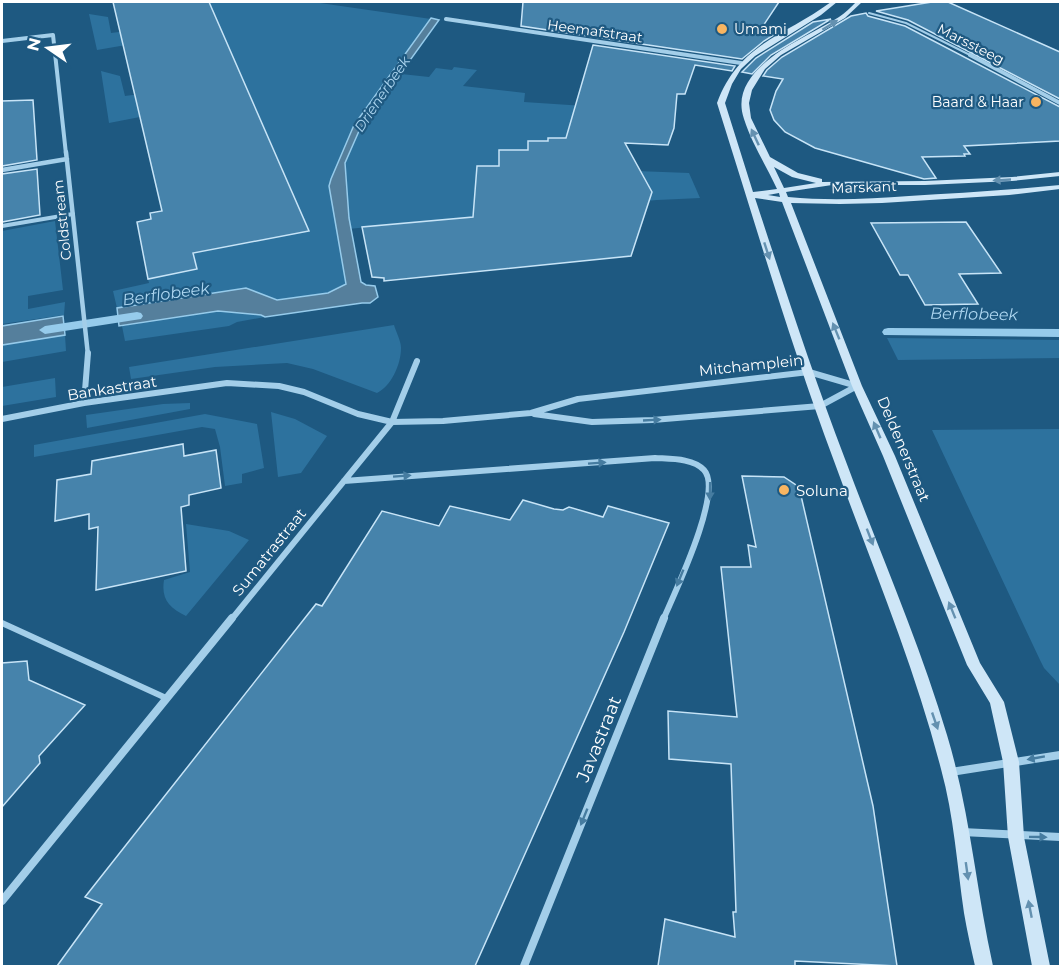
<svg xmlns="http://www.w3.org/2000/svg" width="1062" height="968" viewBox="0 0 1062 968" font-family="Montserrat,sans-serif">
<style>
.green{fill:#2d729e}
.water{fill:#557f9c;stroke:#96cbeb;stroke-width:1.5}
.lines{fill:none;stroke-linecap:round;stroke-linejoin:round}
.stream{fill:#96cbeb;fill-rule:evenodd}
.building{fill:#4683ab;stroke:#c7e4f7;stroke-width:1.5}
.service-far2{stroke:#a3cee9;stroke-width:2}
.service-far1{stroke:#a3cee9;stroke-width:4}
.service{stroke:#a3cee9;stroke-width:6}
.minor-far3{stroke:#a3cee9;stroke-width:4}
.minor-far2{stroke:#a3cee9;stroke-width:4.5}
.minor-far1{stroke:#a3cee9;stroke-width:6}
.minor{stroke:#a3cee9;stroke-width:8}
.secondary{fill:#cee6f7;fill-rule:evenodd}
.oneway{fill:#6491b0}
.oneway2{fill:#467ca0}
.poi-dot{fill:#f8b561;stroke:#1e5981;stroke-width:2}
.labels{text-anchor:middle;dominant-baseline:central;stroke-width:4.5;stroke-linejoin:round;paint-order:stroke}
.far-poi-label{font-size:14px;fill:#fff;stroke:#1e5981;text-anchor:start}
.far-street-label{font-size:14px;fill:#fff;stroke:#1e5981}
.far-water-label{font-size:14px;font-style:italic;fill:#aed7f1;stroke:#1e5981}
.street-label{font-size:15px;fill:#fff;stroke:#1e5981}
.poi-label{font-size:15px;fill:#fff;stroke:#1e5981;text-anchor:start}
.water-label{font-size:16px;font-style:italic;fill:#aed7f1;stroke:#1e5981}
.near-street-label{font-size:18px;fill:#fff;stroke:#1e5981}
</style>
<rect width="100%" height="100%" fill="#1e5981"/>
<path class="green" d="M209,2H313L431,19L392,73L429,77L436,68L452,70L454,67L477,70L463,86L525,93L524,102L615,108L598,140L548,138V141L528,142V148H535L517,153L516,150H500L499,166H477L476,180L610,170L689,173L700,198L657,200L337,230L346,283L328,293L277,300L246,288L117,308L113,291L149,283L148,279L197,269L193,253L278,237L268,198L293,193Z
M89,14L108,17L111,33L151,28L155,40L97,50Z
M101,71L120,76L125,96L170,90L176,110L109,123Z
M55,221L63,290L28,296V309L65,302L64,315L2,324V231Z
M219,310L262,315L265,317L237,322L229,326L125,341L122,326Z
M394,325C396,332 401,341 401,348C401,365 391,386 377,393L313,369L287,363L215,367L131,379L129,367Z
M65,335L66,351L2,362V345Z
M887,338L1060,340V358L898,360Z
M55,378L56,397L2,406V387Z
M190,403V409L87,428L86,415L163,404Z
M271,412L295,419L327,436L301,473L278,477Z
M205,414L257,424L264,468L242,474V483L225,486L220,447L215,429L202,427L34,457V445Z
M1060,429V685L1044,668L1040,660L932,430Z
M186,524L229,531L249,540L186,616C169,608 161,599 164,580L190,572Z"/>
<path class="water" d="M431,18L439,20L359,131L345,163L349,218L361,282L366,285L375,286L378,297L370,303H362L265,317L261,315L218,311L119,326L117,308L246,288L277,300L328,293L346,284L329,186L331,179L354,125Z
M63,316L65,335L2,345V326Z"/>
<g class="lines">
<path class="stream" d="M137,312L141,313L143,316L141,319L45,334L39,330L45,326Z
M888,328L1060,329V337L884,335L882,332L884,329Z"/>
</g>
<path class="building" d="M113,2H209L309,231L193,253L197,269L148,279L137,222L151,219L150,213L162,211Z
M523,2H779L759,32L786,27L764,41L742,59L521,26Z
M932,2H948L1060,52V99L908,20L876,11Z
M866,13L868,16L905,26L1060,107V141L964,146L970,154H964L965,156L922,157L936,178L924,179L815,148L785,132L774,120L770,110L776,91L783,79L763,76L767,70L782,57L851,16Z
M831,19L771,55L752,74L742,72L756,58L813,22Z
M593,45L735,66L732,71L695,65L685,94H677L674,128L668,145L625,143L652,192L631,256L384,281V278L372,277L362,227L473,217L477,166H499V150H528V141H548V138H566Z
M33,100L37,160L2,166V101Z
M37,169L40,215L2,222V174Z
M966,222L1001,273L959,274L978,304L925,305L908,275H900L871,223Z
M183,444L184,456L216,450L221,488L189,495V505L181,507L186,571L96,590L98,527L89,529V514L55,521L57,480L91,474L92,461Z
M742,476L784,477L799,487L873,806L897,966L795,961V966H658L665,919L735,937L733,912H736L731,764L669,759L668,711L737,717L721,567H751L748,545L756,547Z
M523,500L554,509L563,510L569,507L603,517L608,506L669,523L624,632L475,966H57L102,904L85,897L316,604L322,606L382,511L439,526L450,506L510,520Z
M27,661L29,680L85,705L39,756L40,763L2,807V663Z"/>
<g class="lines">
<path class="service-far2" d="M869,13L906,23L970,55"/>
<path class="service-far1" d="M2,226L73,214"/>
<path class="service" d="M2,623L166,698"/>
<path class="minor-far3" d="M446,19L741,63
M2,41L53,35L66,154
M970,55L1060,103"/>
<path class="minor-far2" d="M66,152L88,355
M2,170L67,159"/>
<path class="minor-far1" d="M84,403L88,353
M534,414L592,422L653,420L820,406L857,386
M2,419L84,403L227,383L279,386L304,392L358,414L392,422L443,421L531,413L578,399L809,372L857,386
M344,481L655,458C670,459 693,458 704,470C724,491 674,594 663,620
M231,620L392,422L417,361"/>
<path class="minor" d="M951,772L1060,755
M962,832L1060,837
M2,901L232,618
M524,966L664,618"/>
<path class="secondary" d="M831,2H837L821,15L755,56L741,69L732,84L725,103L753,192L777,189C766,165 752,144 744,119C726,67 807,38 839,17C845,13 851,7 856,2H862L845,18L781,55L765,69L752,90L749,103L751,118L770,157L798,173L822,179V182L925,181L1012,177L1060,172V176L1012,181L925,185H832L786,192L788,197C828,201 869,199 909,196C959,193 1010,190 1060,185V189L1009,195L882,203L840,204L791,203L862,386L895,456L980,663L1004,702L1019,762L1024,837L1050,966H1032L1008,837L1003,762L990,703L967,665L883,456L852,386L782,202L755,198C784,286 812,373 845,459C879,551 919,641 947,735C970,811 976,889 993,966H975C971,948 967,931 964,913C957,865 954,816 941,769C914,664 871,563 834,461C790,343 755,223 717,103C739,43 785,36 831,2ZM774,167L792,177L816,183L784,188ZM779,193L780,197L768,195Z"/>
</g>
<defs><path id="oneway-solid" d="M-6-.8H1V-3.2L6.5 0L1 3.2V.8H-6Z" transform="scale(1.5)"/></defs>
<g class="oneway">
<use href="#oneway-solid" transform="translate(830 25) rotate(-32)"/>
<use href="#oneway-solid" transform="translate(755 137) rotate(-115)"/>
<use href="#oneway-solid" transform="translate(1002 180) rotate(177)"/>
<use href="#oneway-solid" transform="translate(767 251) rotate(72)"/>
<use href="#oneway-solid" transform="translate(836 331) rotate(-112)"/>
<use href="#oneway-solid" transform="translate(877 430) rotate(-113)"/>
<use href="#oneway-solid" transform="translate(870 537) rotate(69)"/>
<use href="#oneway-solid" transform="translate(952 610) rotate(-112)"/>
<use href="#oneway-solid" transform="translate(935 721) rotate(71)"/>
<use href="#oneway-solid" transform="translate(967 871) rotate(82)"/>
<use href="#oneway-solid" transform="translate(1030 909) rotate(-101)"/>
</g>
<g class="oneway2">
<use href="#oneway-solid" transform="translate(652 420) rotate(-3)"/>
<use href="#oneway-solid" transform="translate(597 463) rotate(-4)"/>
<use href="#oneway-solid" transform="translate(402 476) rotate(-4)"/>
<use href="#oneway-solid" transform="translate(710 491) rotate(91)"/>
<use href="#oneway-solid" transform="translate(680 578) rotate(112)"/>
<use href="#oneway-solid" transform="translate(1036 758) rotate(170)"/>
<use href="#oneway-solid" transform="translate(584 817) rotate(112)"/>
<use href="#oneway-solid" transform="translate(1038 837) rotate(1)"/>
</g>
<g class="poi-dot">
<circle cx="722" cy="29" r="6"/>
<circle cx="1036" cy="102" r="6"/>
<circle cx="784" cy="490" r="6"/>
</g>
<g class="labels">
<g class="far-poi-label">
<text x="734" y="29">Umami</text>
<text x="1024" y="102" text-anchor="end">Baard &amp; Haar</text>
</g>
<g class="far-street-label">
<text transform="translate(595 31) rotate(8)">Heemafstraat</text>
<text transform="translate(971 44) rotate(27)">Marssteeg</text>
<text transform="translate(864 187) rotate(-2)">Marskant</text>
<text transform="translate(62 220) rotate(-96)">Coldstream</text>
</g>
<g class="far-water-label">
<text transform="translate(382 94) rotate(-56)">Drienerbeek</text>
</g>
<g class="street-label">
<text transform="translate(751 365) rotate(-6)">Mitchamplein</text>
<text transform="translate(112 388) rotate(-9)">Bankastraat</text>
<text transform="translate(904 449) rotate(67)">Deldenerstraat</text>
<text transform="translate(269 552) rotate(-51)">Sumatrastraat</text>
</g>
<g class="poi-label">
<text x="796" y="490">Soluna</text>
</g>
<g class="water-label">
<text transform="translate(166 294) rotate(-8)">Berflobeek</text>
<text transform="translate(974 314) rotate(1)">Berflobeek</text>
</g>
<g class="near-street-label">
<text transform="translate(599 739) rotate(-68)">Javastraat</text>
</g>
</g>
<rect width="1062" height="968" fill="none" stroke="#ffffff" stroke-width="6"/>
<g transform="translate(48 48) rotate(284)" stroke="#1e5981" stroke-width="4.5" paint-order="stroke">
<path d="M0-4.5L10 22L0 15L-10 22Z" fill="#ffffff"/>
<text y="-9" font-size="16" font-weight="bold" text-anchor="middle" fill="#ffffff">N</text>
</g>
</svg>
